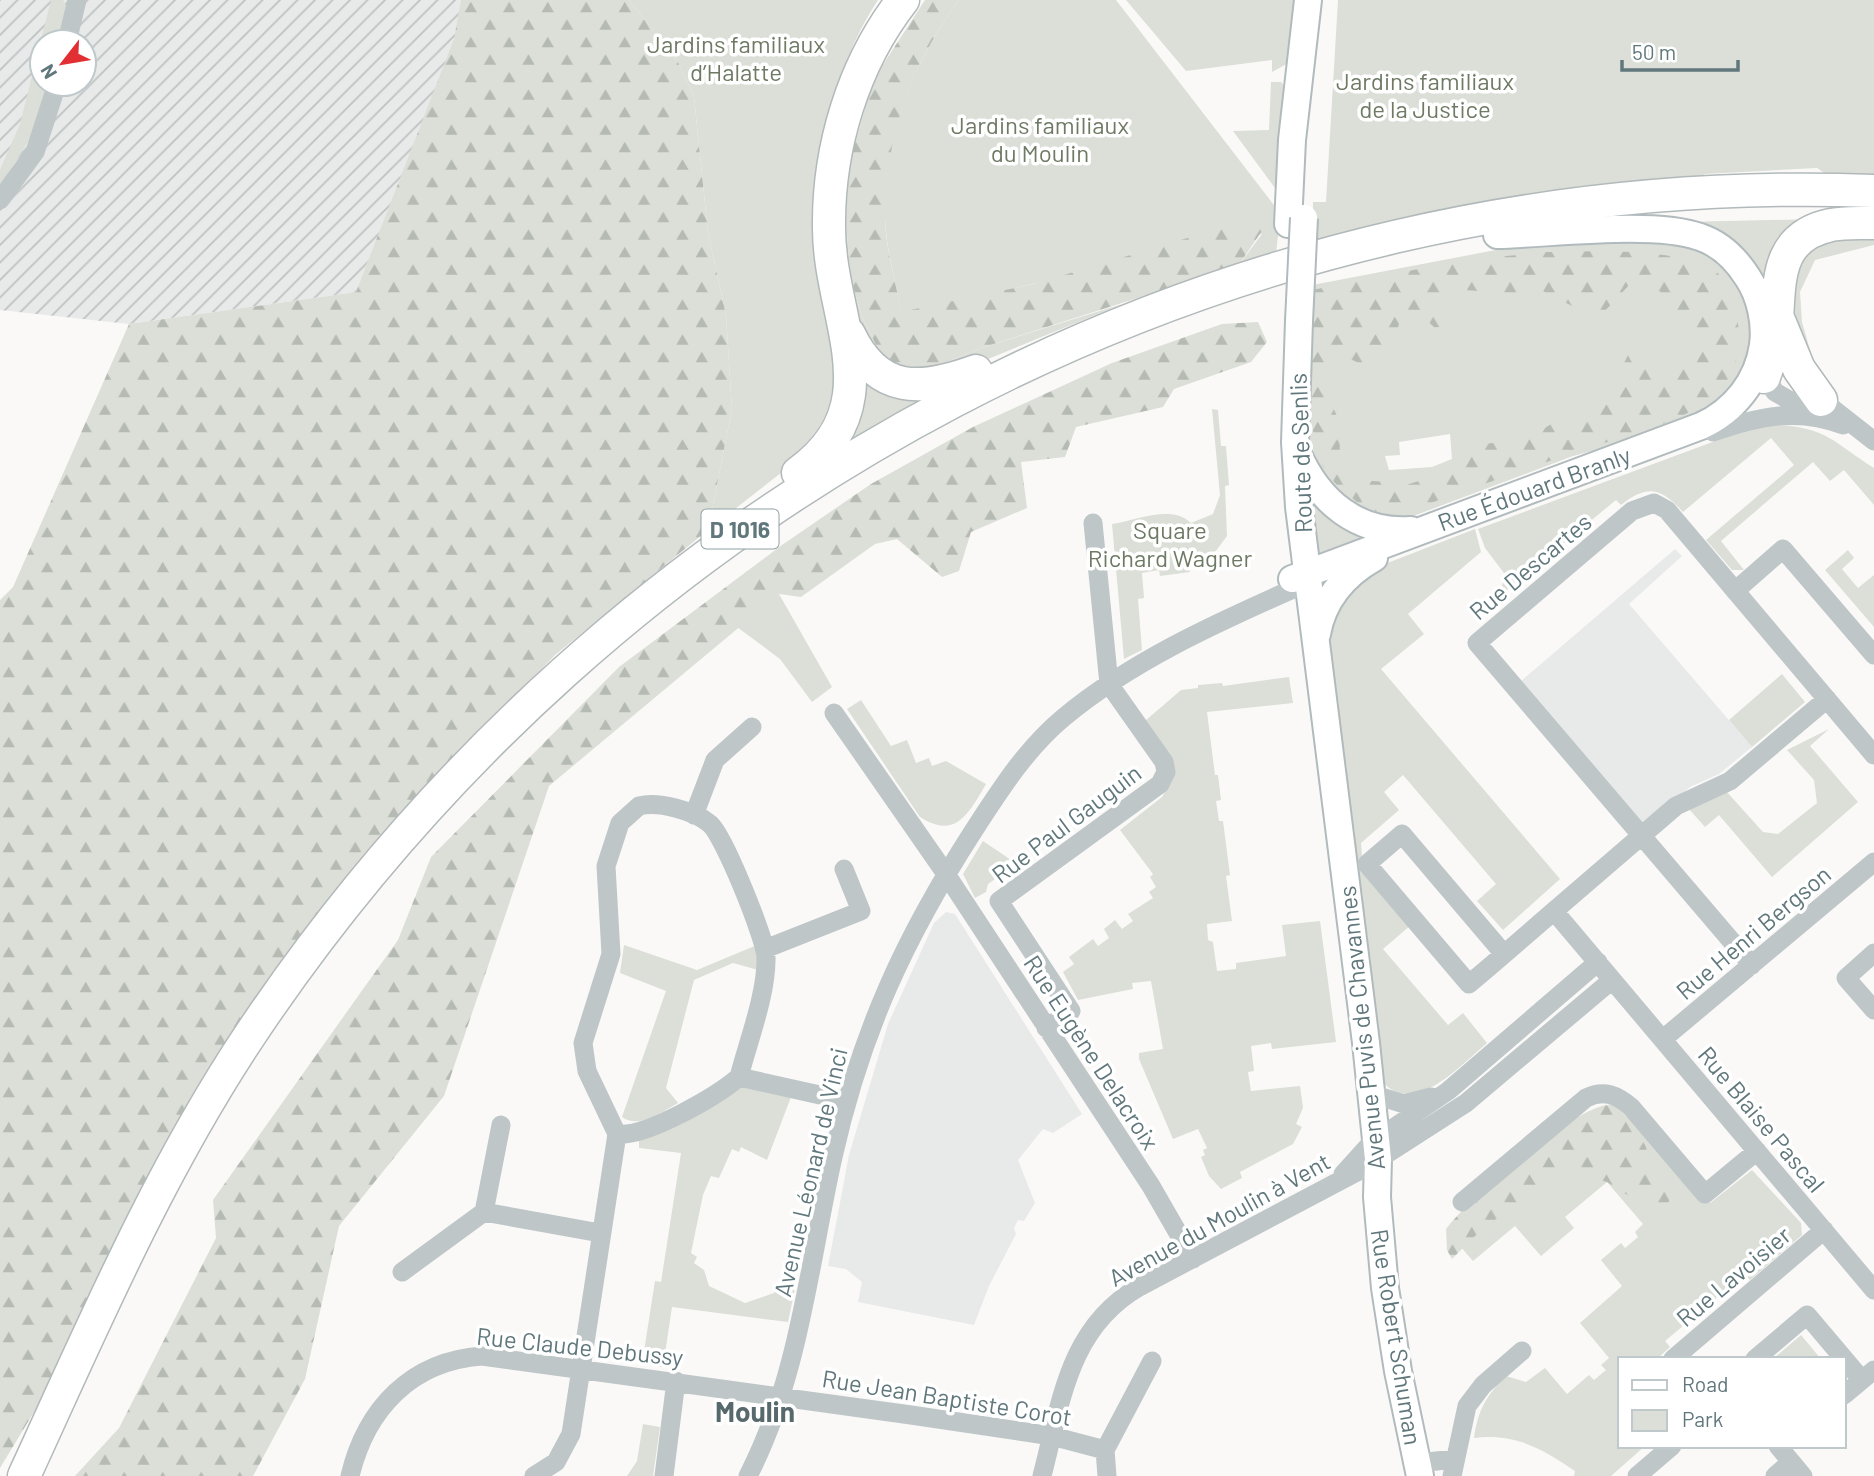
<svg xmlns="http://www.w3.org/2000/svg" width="1874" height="1476" viewBox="0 0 1874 1476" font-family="Barlow,sans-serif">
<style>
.built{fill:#e8e9e9}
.industrial{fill:url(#industrial-furrows);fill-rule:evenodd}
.green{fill:#dbdfd7;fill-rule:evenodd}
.forest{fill:url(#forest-firs);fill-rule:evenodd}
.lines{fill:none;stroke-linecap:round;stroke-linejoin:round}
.secondary-casing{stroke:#b1babd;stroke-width:30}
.trunk-casing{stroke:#b2b9bb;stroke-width:35}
.minor{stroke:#bec6c8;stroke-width:19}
.secondary{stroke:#fff;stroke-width:26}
.trunk{stroke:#fff;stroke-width:32}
.secondary-bridge-casing{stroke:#b1babd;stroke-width:30;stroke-linecap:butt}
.secondary-bridge{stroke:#fff;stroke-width:26}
.labels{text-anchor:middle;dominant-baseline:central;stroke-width:7;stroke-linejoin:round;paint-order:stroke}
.shield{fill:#fff;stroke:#90a0a3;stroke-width:2}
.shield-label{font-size:23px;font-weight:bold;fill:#60777c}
.park-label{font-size:24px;fill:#6e7a64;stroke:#fff}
.street-label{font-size:24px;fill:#60777c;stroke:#fff}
.quarter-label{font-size:28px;font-weight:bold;fill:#57696d;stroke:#fff}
</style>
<defs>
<pattern id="industrial-furrows" width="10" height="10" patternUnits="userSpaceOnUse" patternTransform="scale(1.75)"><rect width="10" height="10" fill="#e8e9e9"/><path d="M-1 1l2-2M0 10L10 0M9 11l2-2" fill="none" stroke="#bfc2c2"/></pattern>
<pattern id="forest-firs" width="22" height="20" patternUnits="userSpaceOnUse" patternTransform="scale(1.75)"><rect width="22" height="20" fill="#dbdfd7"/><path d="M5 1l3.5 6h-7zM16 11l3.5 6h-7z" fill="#b5bab3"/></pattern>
</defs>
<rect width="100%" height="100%" fill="#faf9f8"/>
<path class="built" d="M1675,549L1682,556L1629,604L1752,747L1719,774L1690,787L1643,827L1520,682Z
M946,912L955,914L1082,1114L1053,1133L1043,1129L1018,1160L1035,1203L1024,1221L1018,1220L1014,1228L1016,1234L989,1286L974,1325L858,1302L862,1282L846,1269L828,1266L849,1155L888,1024L934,923Z"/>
<path class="industrial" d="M0,0H461L455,39L356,292L129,324L0,310ZM42,42H84V84H42Z"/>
<path class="green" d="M51,0H63L67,7L58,42H42V84H48L33,134L0,186V170L20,124Z
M629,0H878C851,41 837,83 827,131L844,388L814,447L708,530L732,409L726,315L708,233L694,97L678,62Z
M959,0H1116L1277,209L1280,218L1276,254L1238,266L1262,234L901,313C896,282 886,249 885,218C882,140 913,62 959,0Z
M1126,0H1301L1290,27L1294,60L1272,72V60L1186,71Z
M1338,0H1874V180L1830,177L1817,168L1705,174L1687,185L1312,249L1313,202H1326Z
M1271,82H1281L1287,89L1285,112L1278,133L1281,187L1275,188L1233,131L1269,130Z
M849,165L846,218L850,276L862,317L877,347L927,370L981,348L1122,304L937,380L894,374L853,326L840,197Z
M1818,219L1770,290L1681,222Z
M1874,231V245L1815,260L1800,292L1802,322L1819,381L1801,357L1786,276L1808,243Z
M1677,238L1719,256L1753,303V362L1730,398L1660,433L1573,456L1408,518H1381L1361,511L1330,483L1319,464L1309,441L1307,286L1522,245ZM1450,434L1452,459L1432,467L1389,470L1385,456L1400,455L1399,442Z
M859,364L939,395L835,454Z
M1212,409L1218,410L1221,446H1226L1229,485L1225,486L1227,536L1207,563L1189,564L1190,572L1160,576L1159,570L1142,573L1144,598L1138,599L1142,650L1124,659L1112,524C1137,520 1172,504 1191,523L1213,514L1220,495Z
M1773,425C1826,426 1833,442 1874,468V505L1844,470L1830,481L1813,462L1721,541L1744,570H1732L1706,540L1794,465L1771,438L1683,512C1661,488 1648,484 1621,505L1616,500L1501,595L1504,573L1485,548L1478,529L1726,437Z
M1312,490L1389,534L1320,559Z
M1475,529L1481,552L1408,614L1424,634L1381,669L1560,879L1503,930L1477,901L1496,884L1403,775L1384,792L1399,810L1361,843L1363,869L1411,925L1383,949L1448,1025L1463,1013L1487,1043C1462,1064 1413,1119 1382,1081L1325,653L1334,610L1372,569Z
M1848,550L1854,558L1842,569L1858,588L1874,575V627L1825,570Z
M779,594L832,687L812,702L780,659L737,627Z
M1782,674L1805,702L1752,747L1729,720Z
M1289,677L1293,703L1207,712L1215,775H1218L1221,800L1216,801L1219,821H1223L1230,875L1226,876L1232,921L1207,924L1208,940L1213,942L1217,971L1236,969V963L1286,956L1282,925L1320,921L1336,1042L1272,1049L1271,1043L1251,1046L1254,1071L1248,1072L1251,1091L1300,1086L1303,1108L1296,1124L1302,1127L1293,1144L1240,1172L1242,1178L1221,1189L1209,1176L1201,1157L1205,1155L1203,1150L1207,1148L1198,1129L1173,1139L1139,1059V1053L1163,1049L1151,981L1132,983L1133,989L1078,1000L1063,972L1074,964L1069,957L1093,939L1098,946L1109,938L1104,929L1115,920L1122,929L1133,921L1128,914L1153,898L1149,892L1156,887L1150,877L1153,874L1120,830L1162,797L1173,778L1145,721L1181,690L1198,688V685L1222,683L1223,686Z
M861,700L891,746L907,740L916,763L929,758L932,766L946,761L986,784C969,813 956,840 920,817L847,709Z
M1829,729L1810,746L1858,802L1772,877L1719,815L1705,827L1688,808L1726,791L1763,832L1778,834L1817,803L1814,780L1787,750Z
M983,841L1017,864L988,884L986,892L975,898L963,874Z
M624,945L697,970L757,945L758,970L733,963L694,980L666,1088L678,1103C662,1112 639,1129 622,1117L666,991L620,973Z
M746,1085L791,1097L767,1160L741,1147L739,1152L732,1149L719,1178L711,1176L703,1195L691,1253L697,1257L694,1263L704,1270L709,1286L745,1303L774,1293L780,1279L795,1288L788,1322L672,1307L663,1367L642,1364L655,1281L661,1282L681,1153L639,1148V1140Z
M1614,1104L1705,1194L1710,1203L1752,1170L1801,1223L1802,1235L1750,1280L1745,1274L1665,1341L1670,1347L1657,1359H1620V1446H1645L1611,1476H1574L1575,1471C1542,1448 1514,1433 1474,1438C1478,1410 1486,1396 1506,1376L1526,1382L1545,1368L1567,1394L1589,1375L1594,1380L1606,1370L1601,1365L1609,1358L1580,1323L1622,1286L1601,1260L1621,1243L1625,1248L1638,1237L1635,1232L1643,1224L1607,1182L1565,1217L1574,1228L1541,1256L1515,1226L1473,1261L1460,1246L1606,1105Z
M1801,1335L1821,1359H1773Z
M643,1424L660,1427L653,1476H627L637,1461Z"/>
<path class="forest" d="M461,0H629L678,62L694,97L708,233L726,315L732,409L708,530L555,655L374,844L274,978L51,1384L0,1468V600L13,587L129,324L356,292L454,39Z
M925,0H959C912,63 885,137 885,216C885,247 896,282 901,312L1034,284L1234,224L1264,228L1238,266L981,348L927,370L915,371L893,363L877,347L862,317L850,276L846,218L849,165L873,80Z
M1545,252C1587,252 1705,243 1728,285C1731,290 1733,299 1734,305C1742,332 1742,363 1723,386C1693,423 1619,437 1575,452C1516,473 1458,493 1400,514C1380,515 1366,510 1351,497C1340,488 1329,479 1323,466C1302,420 1312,340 1312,290L1459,261ZM1646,281C1660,289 1665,297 1674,308C1694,332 1703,344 1681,371L1669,373L1637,348L1630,351L1623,365L1627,380L1624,389L1610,403L1574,419L1562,417L1528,439L1484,444L1442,474L1409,484L1361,480L1340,455L1339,420L1323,387V369L1328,357L1339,352C1361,366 1370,370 1392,355L1400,319C1416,313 1423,316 1435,328L1445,326V309L1457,291C1487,286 1514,308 1541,290L1574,307L1603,313L1631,283Z
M1258,322L1267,342L1251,362L1174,389L1163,407L1076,427L1065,457L1021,462L1027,508L971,532L959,571L942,577L897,539L875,544L801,597L779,594L549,786L444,1096L339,1226L305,1379L253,1476H75L119,1428L216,1238L213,1200L398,940L431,857L619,667L782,545L871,484L973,427L1112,363L1222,324Z
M1606,1105C1620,1116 1637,1129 1645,1145C1648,1150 1646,1156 1649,1161C1659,1181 1681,1175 1667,1206L1651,1210L1607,1182L1566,1170L1534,1198L1515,1205L1480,1231L1452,1259L1447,1250L1446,1229C1474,1193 1563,1115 1606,1105Z"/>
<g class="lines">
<defs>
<path id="secondary" d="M1288,224L1292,140L1308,0
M1299,321L1295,442L1299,507L1366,1043L1378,1159L1377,1197L1385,1288L1398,1371L1420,1476
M1298,454C1319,501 1357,534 1411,530
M1292,579L1701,426C1734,411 1758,381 1763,345C1766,323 1760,296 1748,278C1736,259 1721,244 1700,237C1655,220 1548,234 1497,235
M1317,634C1323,600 1344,575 1374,558"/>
<path id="trunk" d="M1778,318L1799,369L1821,400
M849,334C878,395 921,391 976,371
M1764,377C1768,365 1773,353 1775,340C1782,294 1768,238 1831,225C1844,222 1860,223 1874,223
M798,473C893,405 829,319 829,228C828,148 853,64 903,0
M24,1476C93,1326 158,1173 250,1035C610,496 1223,166 1874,191"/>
</defs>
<use href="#secondary" class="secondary-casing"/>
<use href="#trunk" class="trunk-casing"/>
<path class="minor" d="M67,42L77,0
M0,200L35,152L57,84
M1761,369L1775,392L1813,414
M1814,394L1874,441
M1713,432C1758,417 1797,407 1843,425
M1735,591L1783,549L1874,655
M1827,699L1730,781L1676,806L1554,911L1874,1290
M834,713L946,874L1151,1186L1193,1259
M694,815L715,760L752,727
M765,949L861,911L844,869
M1874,953L1846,978L1874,1010
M1504,954L1402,834L1367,864L1469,984C1498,960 1526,935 1554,911
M1752,965L1477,643L1632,511L1654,503L1667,510L1874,755
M1046,1028L1071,1011L999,901L1160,784L1166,772L1164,762L1109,684L1093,523
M1663,1039L1874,862
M739,1077L847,1101
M1372,1094L1404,1104L1431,1097
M617,1134L587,1071L583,1043L611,954L606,866L620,823L639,806C659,801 695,811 710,824C724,836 765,938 766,957C767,993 748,1042 739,1077
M1343,1174L1371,1143L1448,1091L1598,962
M1462,1202L1586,1098C1604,1089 1617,1095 1631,1107L1705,1194L1757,1151
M484,1212L501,1125
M402,1272L484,1212L600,1233
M1673,1359L1824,1230
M1755,1359L1807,1315L1862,1380
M1844,1395L1874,1370
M1778,1446L1803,1476
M1418,1463L1455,1459
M350,1476C366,1409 411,1361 482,1356L911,1415L1052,1436L1105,1450
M534,1476L556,1462L571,1434L617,1134C645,1138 717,1096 739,1077
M664,1476L676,1381
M748,1476C799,1377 809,1265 833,1157C861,1032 905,937 974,830C1000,790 1026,749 1063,718C1130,662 1214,624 1293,589
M1042,1476C1061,1403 1068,1328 1139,1287L1368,1166L1466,1103L1612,980
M1107,1476L1105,1450L1152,1361
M1452,1476L1467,1406L1483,1385L1522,1351
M1637,1476L1672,1446
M1775,1476L1791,1462"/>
<use href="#secondary" class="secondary"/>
<use href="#trunk" class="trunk"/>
<defs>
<path id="secondary-bridge" d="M1299,321L1304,218"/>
</defs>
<use href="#secondary-bridge" class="secondary-bridge-casing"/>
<use href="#secondary-bridge" class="secondary-bridge"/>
</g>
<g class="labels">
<rect class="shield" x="701.5" y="509.5" width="77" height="39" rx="5"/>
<g class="shield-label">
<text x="740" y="529">D 1016</text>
</g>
<g class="park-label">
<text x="736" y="43">Jardins familiaux<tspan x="736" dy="28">d’Halatte</tspan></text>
<text x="1425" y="80">Jardins familiaux<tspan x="1425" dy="28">de la Justice</tspan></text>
<text x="1040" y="124">Jardins familiaux<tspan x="1040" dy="28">du Moulin</tspan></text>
<text x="1170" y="529">Square<tspan x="1170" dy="28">Richard Wagner</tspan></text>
</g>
<g class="street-label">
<text transform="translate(1300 453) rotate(-92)">Route de Senlis</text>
<text transform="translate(1534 488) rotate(-20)">Rue Édouard Branly</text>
<text transform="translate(1530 566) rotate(-40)">Rue Descartes</text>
<text transform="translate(1066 823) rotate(-37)">Rue Paul Gauguin</text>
<text transform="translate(1753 932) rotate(-40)">Rue Henri Bergson</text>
<text transform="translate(1361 1028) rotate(-96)">Avenue Puvis de Chavannes</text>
<text transform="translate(1092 1052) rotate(57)">Rue Eugène Delacroix</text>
<text transform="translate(1762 1119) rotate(50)">Rue Blaise Pascal</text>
<text transform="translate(810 1172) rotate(-77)">Avenue Léonard de Vinci</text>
<text transform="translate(1219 1219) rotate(-29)">Avenue du Moulin à Vent</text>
<text transform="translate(1733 1276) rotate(-40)">Rue Lavoisier</text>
<text transform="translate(1397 1337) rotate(81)">Rue Robert Schuman</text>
<text transform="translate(580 1346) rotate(6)">Rue Claude Debussy</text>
<text transform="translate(947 1397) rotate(9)">Rue Jean Baptiste Corot</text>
</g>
<g class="quarter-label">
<text x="755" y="1411">Moulin</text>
</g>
</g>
<rect x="1618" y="1357" width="228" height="91" fill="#ffffff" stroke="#bfc9cb" stroke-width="2"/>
<rect x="1632" y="1380" width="35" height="10" fill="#ffffff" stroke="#bfc9cb" stroke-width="2"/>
<text x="1682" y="1392" font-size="21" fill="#60777c">Road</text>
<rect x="1632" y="1410" width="35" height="21" fill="#dbdfd7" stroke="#bfc9cb" stroke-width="2"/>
<text x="1682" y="1427" font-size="21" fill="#60777c">Park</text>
<g transform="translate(63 63) rotate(239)"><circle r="33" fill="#ffffff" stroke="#bfc9cb" stroke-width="2"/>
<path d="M0-5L12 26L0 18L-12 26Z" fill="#e22f33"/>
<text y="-10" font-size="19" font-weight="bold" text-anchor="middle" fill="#60777c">N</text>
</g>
<path d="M1622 60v10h116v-10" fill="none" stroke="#60777c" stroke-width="3.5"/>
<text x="1632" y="60" font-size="21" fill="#60777c" stroke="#ffffff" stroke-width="5" paint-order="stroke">50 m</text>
</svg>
